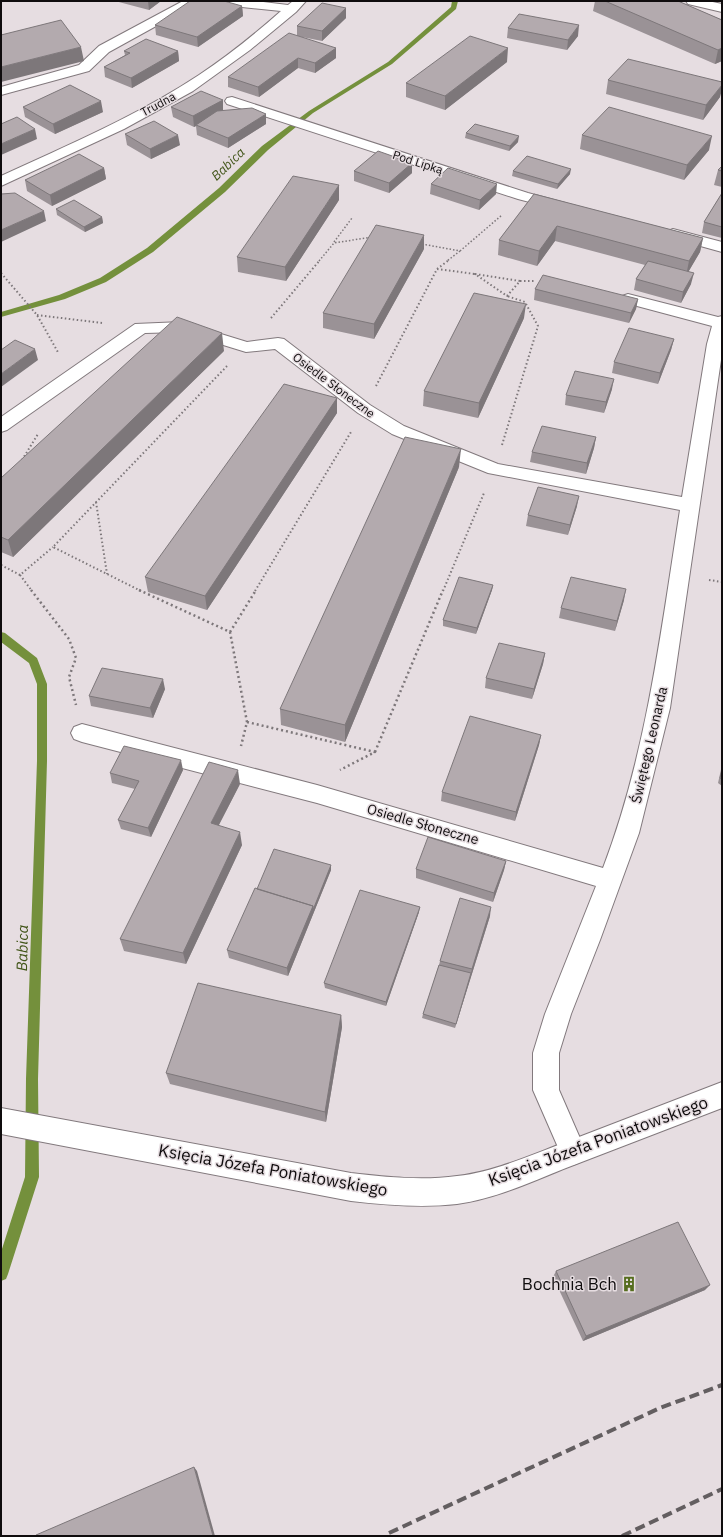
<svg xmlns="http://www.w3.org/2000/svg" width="723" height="1537" viewBox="0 0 723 1537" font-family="'IBM Plex Sans',sans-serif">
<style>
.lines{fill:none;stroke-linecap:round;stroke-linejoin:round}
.stream{fill:#74903c;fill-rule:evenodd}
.minor-casing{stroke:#82797d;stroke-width:2}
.major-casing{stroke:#82797d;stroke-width:2}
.path-far2{stroke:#7d777a;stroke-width:1.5;stroke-dasharray:1.5 2;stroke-linecap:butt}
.path-far1{stroke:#7d777a;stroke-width:2;stroke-dasharray:1.5 2.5;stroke-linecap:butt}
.path{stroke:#7d777a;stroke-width:2.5;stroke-dasharray:2 3;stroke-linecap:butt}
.minor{fill:#fff;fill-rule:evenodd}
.major{fill:#fff;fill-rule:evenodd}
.rail{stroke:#635e60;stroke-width:4;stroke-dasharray:10 5;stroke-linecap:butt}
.wall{fill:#9a9296}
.shaded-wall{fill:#7d777a}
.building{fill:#b3aaae;stroke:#7d777a}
.labels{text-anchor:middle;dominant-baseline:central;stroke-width:3;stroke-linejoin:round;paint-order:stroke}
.far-street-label{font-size:12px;fill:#0f0c0d;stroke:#e6dde1}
.far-water-label{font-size:13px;font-style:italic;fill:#425519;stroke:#e6dde1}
.street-label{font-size:14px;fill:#0f0c0d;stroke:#e6dde1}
.water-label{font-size:15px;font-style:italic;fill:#425519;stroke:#e6dde1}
.near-street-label{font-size:17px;fill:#0f0c0d;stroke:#e6dde1}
.near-poi-label{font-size:17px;fill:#0f0c0d;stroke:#e6dde1;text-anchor:end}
</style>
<rect width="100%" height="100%" fill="#e6dde1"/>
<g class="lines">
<path class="stream" d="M452,1H458L456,9L392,64L313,113L268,150L225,192L153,252L106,282L65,299L1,317V312L59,295L100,278L147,248L219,188L262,146L309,111L388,62L451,7Z
M1,632L5,633L37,658L47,684V761L38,1079L39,1177L8,1274L6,1279L1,1281V1252L25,1177L26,1079L37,761V684L29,663L1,642Z"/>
<defs>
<path id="minor" d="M183,1H198L196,4L109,52L89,71L1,95V87L79,65L99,46Z
M217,1H255L288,5L293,1H306L296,12L250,50L193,91L124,129L1,186V176C68,145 137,116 199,75C228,56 255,34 281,11L223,5L219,4Z
M686,1H708L722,4V12L688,4Z
M232,97L528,193L565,203L567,206L565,209L560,210L518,199L227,104L225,101L227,98Z
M673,229L722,242V252L668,237L665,234L668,231Z
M628,294L718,317L722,316V353L670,708L639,833L600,940L571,1014L559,1053V1090L586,1152L582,1161L573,1165L564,1161L533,1090V1053L545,1014L596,886L317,803L82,742L74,739L71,733L74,727L82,724L317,785L603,868C647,753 661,630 680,510L488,473L392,434L358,413L275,349L246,352L181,332L145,333L7,430L1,432V417L135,324L182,322L247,342L278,338L284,339L370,405L404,426L498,464L682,497L707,344L712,326L622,302L620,299L622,296Z"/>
<path id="major" d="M722,1082V1108C670,1128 618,1148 566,1168C531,1182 495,1199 457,1204C422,1208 386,1205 351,1201L1,1134V1108L351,1173C386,1177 422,1181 457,1176C494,1172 531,1155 566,1142C618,1122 670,1102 722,1082Z"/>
</defs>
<use href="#minor" class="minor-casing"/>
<use href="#major" class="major-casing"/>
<path class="path-far2" d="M334,242L352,218
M422,244L460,251L447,261
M460,251L502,215
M319,261L334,243L372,237"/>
<path class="path-far1" d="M437,269L449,260
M1,273L37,315L59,354
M475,274L520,281L507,296Z
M520,281H535
M37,315L102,323
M271,318L320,260
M376,386L437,269L475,274
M502,445L538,326L525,302L507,296
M22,460L38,434
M96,502L107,574
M1,565L20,575L53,547
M20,575L32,591
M709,580L722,582
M141,591L53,547L227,366
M255,591L351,432
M443,591L484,493"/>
<path class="path" d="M31,590L69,639L76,658L69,677L76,705
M139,590L230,632L247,722L241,746
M230,632L256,590
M247,722L375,752L340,770
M375,752L443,590"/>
<use href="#minor" class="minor"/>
<use href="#major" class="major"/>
<path class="rail" d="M389,1533L660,1408L722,1385
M622,1536L722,1489"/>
</g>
<path class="wall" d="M115,1H161L149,10Z
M595,1H678L722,20V61L715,64L593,11Z
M242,6L243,16L198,47L156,35L155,25Z
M346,8V18L322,41L297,36V26Z
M508,28L578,36L567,50L507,38Z
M336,48V58L315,73L298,68L259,97L228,87V77Z
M124,51H178L179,61L132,88L105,77L104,67L125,55Z
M507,62L445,110L406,97V83Z
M608,80L720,97L703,120L606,94Z
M223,100V110L222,111L266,124L228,148L197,135L196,126L194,127L173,117L171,107Z
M23,107L103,112L55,134L25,117Z
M466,133L518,142L509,151L465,138Z
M125,134L180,145L151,159L127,145Z
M582,135L709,150L684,180L580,149Z
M412,163V173L389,193L354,181V171Z
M722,166V187L714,185L718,170Z
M104,168L106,179L52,206L27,191L25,180Z
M513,171L570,174L557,189L512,176Z
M431,184L496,194L479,210L430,194Z
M722,193V238L702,233L704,222Z
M534,194L703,238L700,252L688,272L691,284L681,303L634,290L636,279L645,265L555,241L537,266L498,255L499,240Z
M339,200L286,281L238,272L237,257Z
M56,209L102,217L103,223L85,232L57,215Z
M424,249L374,339L323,328V313Z
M535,289L638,299L636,309L629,323L534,300Z
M524,318L478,418L423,406L424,391Z
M674,339L671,350L658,384L612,373L614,362Z
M224,351L13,557L1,552V478Z
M612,389L604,413L565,405L566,395Z
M337,398V413L207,610L148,592L145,577Z
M596,437L594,448L586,474L530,462L532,452Z
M459,467L345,742L281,725L280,709Z
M577,506L568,535L526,526L528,515Z
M493,585L492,590L476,634L443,626V620Z
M624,600L615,631L559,618L561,608Z
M545,653L543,664L532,699L485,688L486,678Z
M165,689L153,718L91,706L89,696Z
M541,735L539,745L515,821L441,801L442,792Z
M722,765V786L718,783Z
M183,770L151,837L121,829L118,820L135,789L112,783L110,773Z
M240,784L219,825L242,845L186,964L124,951L120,939Z
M506,861L504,870L493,902L416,878V869Z
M331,865V870L288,976L229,958L227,950Z
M419,912L386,1006L325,988L324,983Z
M490,916L455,1028L422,1018L423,1014L439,965L440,961Z
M341,1015L342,1027L326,1122L170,1084L166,1073Z
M556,1271L705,1290L583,1341L553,1277Z"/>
<path class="shaded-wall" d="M148,1H161L149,10Z
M242,6L243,16L198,47L197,37Z
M346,8V18L322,41V31Z
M579,25L578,36L567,50L568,40Z
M81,47L84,61L1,82V67Z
M336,48V58L315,73V63Z
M508,48L507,62L445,110V96Z
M722,48V61L715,64L718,50Z
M178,51L179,61L132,88L131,78Z
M298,58V68L259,97L258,87Z
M722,85V90L720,97L703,120L706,105Z
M223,100V110L197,125H196V126L194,127L193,116Z
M101,101L103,112L55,134L53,124Z
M266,114V124L228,148V138Z
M35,129L37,139L1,155V144Z
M178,135L180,145L151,159L150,149Z
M519,136L518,142L509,151L510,146Z
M712,136L709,150L684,180L687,165Z
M412,163V173L389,193V183Z
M104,168L106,179L52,206L50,195Z
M571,169L570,174L557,189L558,184Z
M497,184L496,194L479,210L480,200Z
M339,185V200L286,281L285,267Z
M44,211L46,221L1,242V230Z
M102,217L103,223L85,232L84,227Z
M557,226L555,241L537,266L539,251Z
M424,235V249L374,339V324Z
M703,238L700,252L686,276L689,261Z
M694,273L691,284L681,303L683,292Z
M638,299L636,309L629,323L631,313Z
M526,304L524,318L478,418L479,403Z
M222,333L224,351L13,557L8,540Z
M674,339L671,350L658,384L660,373Z
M35,349L38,360L1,387V374Z
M614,379L612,389L604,413L606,402Z
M337,398V413L207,610L205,596Z
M596,437L594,448L586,474L587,463Z
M461,449L459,467L345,742V725Z
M579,496L577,506L568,535L570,525Z
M493,585L492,590L476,634L477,628Z
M626,589L624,600L615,631L617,621Z
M545,653L543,664L532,699L534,689Z
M163,679L165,689L153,718L150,708Z
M541,735L539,745L515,821L516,812Z
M181,760L183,770L151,837L148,828Z
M238,770L240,784L213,836L211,823Z
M240,832L242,845L186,964L183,953Z
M506,861L504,870L493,902L494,893Z
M331,865V870L288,976L287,968L313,906Z
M420,907L419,912L386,1006V1002Z
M491,907L490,916L455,1028L456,1024L471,973L472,969Z
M341,1015L342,1027L326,1122L325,1112Z
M710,1285L705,1290L583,1341L586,1336Z
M194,1467L197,1471L215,1536H213Z"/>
<path class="building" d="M190,1H224L242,6L197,37L155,25Z
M605,1H678L722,20V48L718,50Z
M322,3L346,8L322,31L297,26Z
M519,14L579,25L568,40L508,28Z
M61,20L81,47L1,67V35Z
M289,33L336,48L315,63L298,58L258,87L228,77Z
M470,36L508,48L445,96L406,83Z
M146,39L178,51L131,78L104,67L130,53L124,51Z
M628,59L722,82V85L706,105L608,80Z
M70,85L101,101L53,124L23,107Z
M201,91L223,100L193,116L171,107Z
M609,107L712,136L687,165L582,135Z
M252,108L266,114L228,138L196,125L217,111Z
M17,117L35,129L1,144V124Z
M154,121L178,135L150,149L125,134Z
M475,124L519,136L510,146L466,133Z
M378,151L412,163L389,183L354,171Z
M79,154L104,168L50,195L25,180Z
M527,156L571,169L558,184L513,171Z
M722,166V171L718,170Z
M448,168L497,184L480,200L431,184Z
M293,176L339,185L285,267L237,257Z
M15,193L44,211L1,230V194Z
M722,193V227L704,222Z
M534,194L703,238L689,261L557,226L539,251L499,240Z
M74,200L102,217L84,227L56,209Z
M376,225L424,235L374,324L323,313Z
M648,261L694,273L683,292L636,279Z
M543,275L638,299L631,313L535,289Z
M474,293L526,304L479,403L424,391Z
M177,317L222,333L8,540L1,537V478Z
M629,328L674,339L660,373L614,362Z
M15,340L35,349L1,374V350Z
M575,371L614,379L606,402L566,395Z
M284,384L337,398L205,596L145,577Z
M542,426L596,437L587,463L532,452Z
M405,437L461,449L345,725L280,709Z
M538,487L579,496L570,525L528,515Z
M459,577L493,585L477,628L443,620Z
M571,577L626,589L617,621L561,608Z
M499,643L545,653L534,689L486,678Z
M102,668L163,679L150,708L89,696Z
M470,716L541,735L516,812L442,792Z
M124,746L181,760L148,828L118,820L139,781L110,773Z
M209,762L238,770L211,823L240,832L183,953L120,939Z
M722,770V779L720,778Z
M428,837L506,861L494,893L416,869Z
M274,849L331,865L313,910V906L257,889Z
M255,888L313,906L287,968L227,950Z
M360,890L420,907L386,1002L324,983Z
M460,898L491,907L472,969L440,961Z
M439,965L471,973L456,1024L423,1014Z
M198,983L341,1015L325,1112L166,1073Z
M678,1222L710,1285L586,1336L556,1271Z
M194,1467L213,1536H36V1535Z"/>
<defs>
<symbol id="building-bare" viewBox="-9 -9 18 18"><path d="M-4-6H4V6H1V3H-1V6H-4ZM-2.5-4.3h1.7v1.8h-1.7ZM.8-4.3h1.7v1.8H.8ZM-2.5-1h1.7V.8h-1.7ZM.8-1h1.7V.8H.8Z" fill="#556d1e" stroke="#e6dde1" stroke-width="2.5" paint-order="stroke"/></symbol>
</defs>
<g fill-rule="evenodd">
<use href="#building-bare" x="618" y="1273" width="22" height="22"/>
</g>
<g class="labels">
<g class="far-street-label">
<text transform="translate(158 104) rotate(-28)">Trudna</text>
<text transform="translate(418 162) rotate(18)">Pod Lipką</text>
<text transform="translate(334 385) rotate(37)">Osiedle Słoneczne</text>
</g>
<g class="far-water-label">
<text transform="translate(228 164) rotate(-44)">Babica</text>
</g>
<g class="street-label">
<text transform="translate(649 745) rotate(-77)">Świętego Leonarda</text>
<text transform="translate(423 824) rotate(16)">Osiedle Słoneczne</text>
</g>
<g class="water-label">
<text transform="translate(22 948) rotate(-89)">Babica</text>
</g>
<g class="near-street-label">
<text transform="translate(598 1141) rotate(-20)">Księcia Józefa Poniatowskiego</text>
<text transform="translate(273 1170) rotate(10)">Księcia Józefa Poniatowskiego</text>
</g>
<g class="near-poi-label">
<text x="617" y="1284">Bochnia Bch</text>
</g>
</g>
<rect width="723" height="1537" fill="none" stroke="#0f0c0d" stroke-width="4"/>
</svg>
